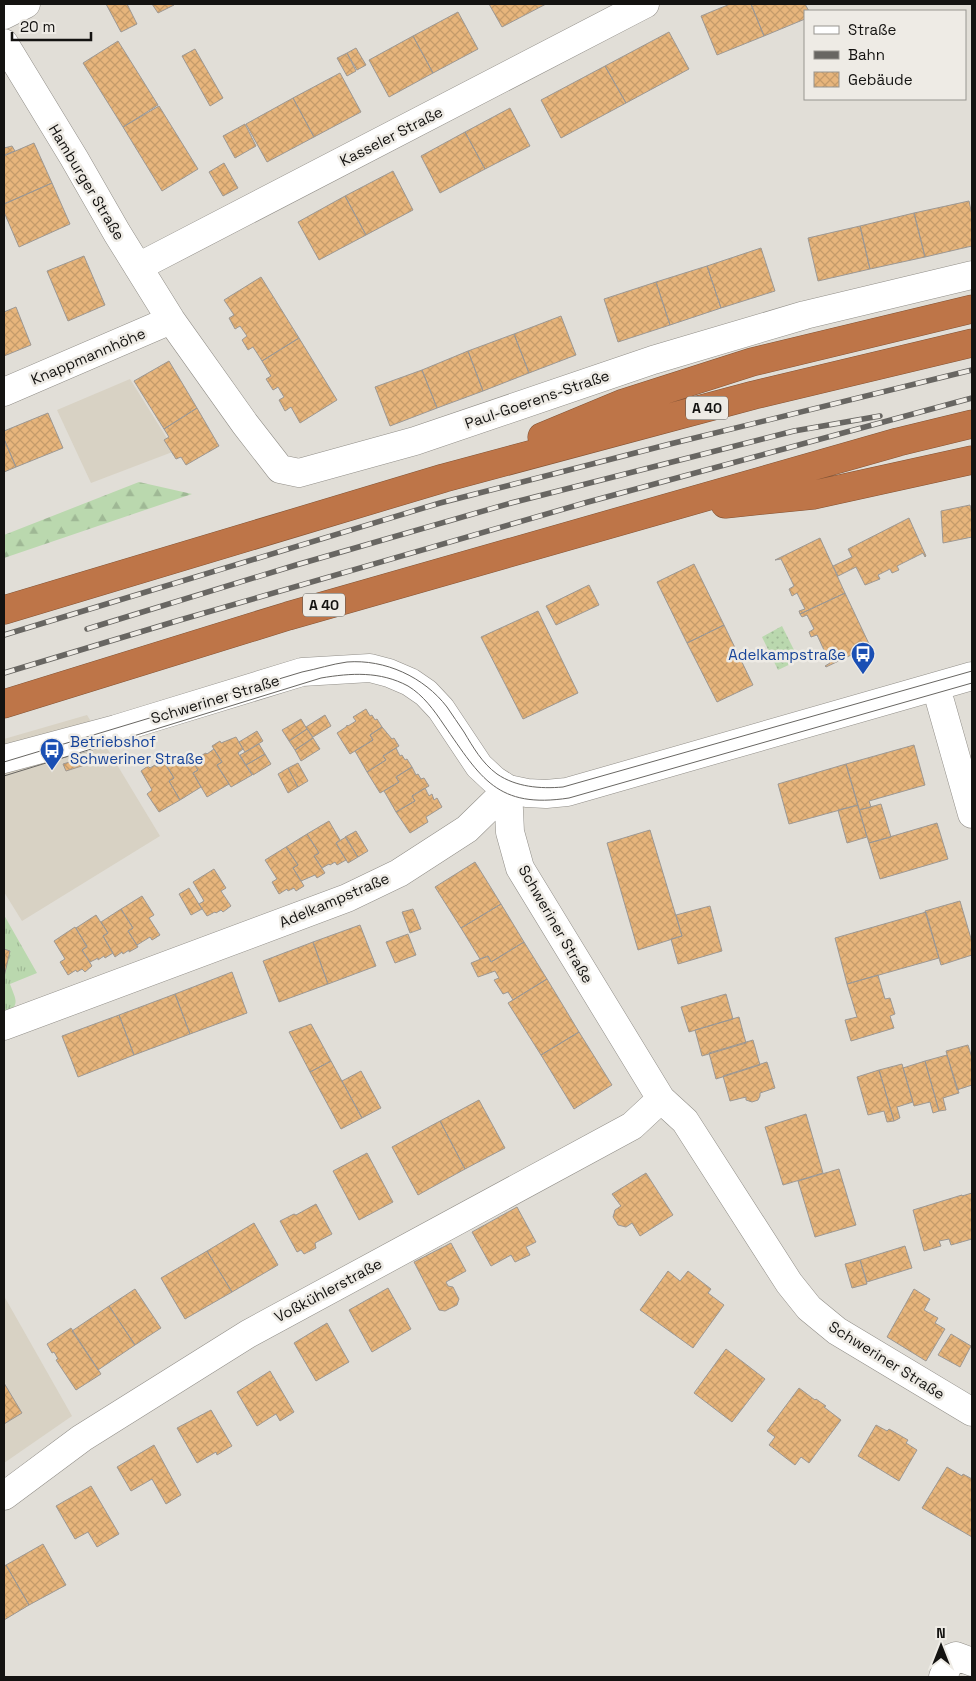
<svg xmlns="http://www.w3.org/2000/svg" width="976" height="1681" viewBox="0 0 976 1681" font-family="'Space Grotesk',sans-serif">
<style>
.built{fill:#d8d2c4}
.grass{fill:url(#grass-tufts)}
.forest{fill:url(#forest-firs)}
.park{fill:url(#park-dots)}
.building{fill:url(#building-cross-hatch);stroke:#9d9893}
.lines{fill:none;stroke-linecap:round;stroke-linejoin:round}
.minor-casing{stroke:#918e88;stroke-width:29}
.highway-casing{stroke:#825335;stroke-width:29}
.minor{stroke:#fff;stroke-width:28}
.highway{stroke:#be7548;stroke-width:28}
.tram{stroke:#686662;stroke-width:1}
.rail-casing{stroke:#686662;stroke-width:5.5}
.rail{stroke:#eeebe5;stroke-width:4;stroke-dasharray:11;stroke-linecap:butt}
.labels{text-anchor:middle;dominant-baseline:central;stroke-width:5;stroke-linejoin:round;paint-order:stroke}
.shield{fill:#eeebe5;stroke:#555451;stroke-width:1}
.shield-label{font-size:14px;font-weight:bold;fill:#141311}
.street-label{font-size:15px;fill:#141311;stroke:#eeebe5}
.transit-label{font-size:15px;fill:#164399;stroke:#eeebe5;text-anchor:end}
</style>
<defs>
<pattern id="grass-tufts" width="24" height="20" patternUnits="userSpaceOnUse" patternTransform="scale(1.25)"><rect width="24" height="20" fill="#bad8ae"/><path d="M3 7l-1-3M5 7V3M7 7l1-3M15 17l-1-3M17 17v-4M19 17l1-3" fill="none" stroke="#9fb895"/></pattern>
<pattern id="forest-firs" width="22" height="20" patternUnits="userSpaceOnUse" patternTransform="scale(1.25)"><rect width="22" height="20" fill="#bad8ae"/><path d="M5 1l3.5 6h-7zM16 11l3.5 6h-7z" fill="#9fb895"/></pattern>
<pattern id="park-dots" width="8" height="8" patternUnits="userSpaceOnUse" patternTransform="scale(1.25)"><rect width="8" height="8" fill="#bad8ae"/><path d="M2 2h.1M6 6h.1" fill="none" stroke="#9fb895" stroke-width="1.8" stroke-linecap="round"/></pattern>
<pattern id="building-cross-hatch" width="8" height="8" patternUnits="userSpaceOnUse" patternTransform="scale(1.25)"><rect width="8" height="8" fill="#e7b57c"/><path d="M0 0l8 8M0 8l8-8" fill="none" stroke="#c59b6a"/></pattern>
</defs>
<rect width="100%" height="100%" fill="#e1ded7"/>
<path class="built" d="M130,379L175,451L91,483L57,410Z
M87,715L160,836L22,921L4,892V739Z
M4,1296L72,1416L4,1463Z"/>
<path class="grass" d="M4,915L37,973L10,984C16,1001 21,1004 4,1016Z"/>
<path class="forest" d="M139,482L192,494L4,558V535Z"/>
<path class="park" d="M782,626L799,660L778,670L762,637Z"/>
<path class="building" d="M106,4H127L137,24L121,32Z
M152,4H173L174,5L158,13Z
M489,4H546L502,27Z
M730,4H751L764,36L717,55L701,16Z
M751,4H805L809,11H805V19L764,36Z
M458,12L478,49L433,73L413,36Z
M669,32L689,69L626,103L605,66Z
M413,36L433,73L389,97L369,60Z
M118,41L158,105L123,127L83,63Z
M356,48L366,65L357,70L347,53Z
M195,49L223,98L210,106L182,56Z
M347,53L356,71L347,76L337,58Z
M605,66L626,103L561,138L541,100Z
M340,73L361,112L314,137L293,98Z
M293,98L314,137L267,162L246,124Z
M159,106L198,169L162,191L123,127Z
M510,108L530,146L485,169L465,132Z
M245,124L256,146L235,158L223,136Z
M465,132L485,169L440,193L421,156Z
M34,143L52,183L4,204V156Z
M12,146L15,151L4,155V148Z
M224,163L238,188L223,196L209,172Z
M393,171L413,210L366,235L345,196Z
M52,183L70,224L19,247L4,212V204Z
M345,196L366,235L319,260L298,222Z
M969,201L972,215V246L925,257L914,213Z
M914,213L925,257L870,269L860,226Z
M860,226L870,269L818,281L808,238Z
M761,248L775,291L721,308L707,266Z
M84,256L105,305L68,321L47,271Z
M707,266L721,308L670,325L656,282Z
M261,277L299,338L262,361L253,347L248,350L242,340L247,336L240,326L235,329L229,318L234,315L224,300Z
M656,282L670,325L618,342L604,299Z
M16,307L31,345L4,356V312Z
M561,316L576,355L529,373L514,334Z
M514,334L529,373L483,391L468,351Z
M299,338L337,400L300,423L291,407L285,411L279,400L284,397L278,387L273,390L266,379L271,376L262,361Z
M468,351L483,391L437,408L422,370Z
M169,361L197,408L164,429L134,381Z
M422,370L437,408L390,426L375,387Z
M197,408L219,446L186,465L181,457L176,459L164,440L169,437L164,429Z
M48,413L63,448L16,467L4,439V431Z
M4,439L16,467L4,472Z
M970,505L972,513V537L943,543L941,511Z
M909,518L926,556L925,557L923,553L897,566L899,570L892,573L890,569L878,575L880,579L865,585L856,567L838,576L833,566L852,557L848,549Z
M820,538L845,593L800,614L799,611L805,609L797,593L792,596L789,589L794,586L781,559L775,560Z
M694,564L724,625L687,643L657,582Z
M589,585L599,605L556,625L546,606Z
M845,593L870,646L826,667L825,666L830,663L817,635L811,637L809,632L814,629L807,615L802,617L800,614Z
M538,611L578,693L523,719L481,637Z
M724,625L753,685L717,702L687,643Z
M366,709L370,716L372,715L375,720L377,719L382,727L370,735L373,740L350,754L337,733L346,727L347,725L348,726L356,721L353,717Z
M325,715L331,726L313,737L306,727Z
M301,719L307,729L289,741L282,730Z
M382,727L392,739L394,738L399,746L383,756L386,760L367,772L355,751L373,740L370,735Z
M307,729L313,738L295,750L289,741Z
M257,731L263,741L245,752L239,742Z
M236,737L243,749L238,753L252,775L231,787L217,765L222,762L212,746L220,741L221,743Z
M313,738L320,749L301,761L295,750Z
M259,744L265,754L246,765L240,755Z
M914,745L925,785L869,801L871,807L859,810L846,764Z
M396,748L400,756L402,755L405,760L407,759L412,767L396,777L399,782L380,793L367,772L386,760L383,756Z
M214,749L222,762L217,765L229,784L207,797L193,773L198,770L191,759L199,754L200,756L206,753L207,754Z
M187,753L198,770L193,773L201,787L180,800L169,781L174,778L164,762L172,757L173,759L178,756L180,758Z
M265,754L271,764L253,775L246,765Z
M86,757L88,764L66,771L63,764Z
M164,762L174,778L169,781L180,800L159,812L147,794L152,790L141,771L148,766L150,768L155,765L156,767Z
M298,763L308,781L298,787L288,768Z
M846,764L858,805L789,824L778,784Z
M412,767L416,775L418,774L421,779L424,778L429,786L412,796L415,801L396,812L384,791L399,782L396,777Z
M288,768L298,787L288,793L278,774Z
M425,788L429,796L432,794L434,800L437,798L442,807L426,817L428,822L410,833L396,812L415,801L412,796Z
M881,804L891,837L869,843L859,810Z
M858,805L867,837L847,843L838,810Z
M329,821L340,840L336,843L346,860L337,865L335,862L330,865L329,864L322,868L314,856L319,853L307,834Z
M937,823L948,859L880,879L869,843Z
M650,830L682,936L638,950L607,843Z
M356,831L368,851L358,857L345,837Z
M307,834L319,853L314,856L325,873L317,878L315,875L301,881L293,868L298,865L286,847Z
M346,837L358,857L348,863L336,843Z
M286,847L298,865L293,868L304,886L296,891L294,888L288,891L287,889L279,894L272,882L277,879L265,860Z
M475,862L501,904L461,928L435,887Z
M214,869L226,888L221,891L231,906L223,912L221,910L216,913L215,912L207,916L199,904L204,901L193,882Z
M189,888L202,909L191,915L179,894Z
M142,896L154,915L149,918L160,935L152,940L150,937L137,945L128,931L133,928L121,909Z
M960,901L972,942V955L941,965L925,911Z
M501,904L524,942L491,962L488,956L480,959L461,928Z
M710,906L722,951L678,964L671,939L682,936L676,915Z
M121,909L133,928L128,931L138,947L129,952V950L123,954L122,952L115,957L103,936L108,933L101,922Z
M413,909L421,929L410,933L402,912Z
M926,912L939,958L847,984L835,938Z
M96,915L108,933L103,936L113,953L105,958L104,956L98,960V958L90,962L82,950L87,947L76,928Z
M360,925L376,966L328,984L313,942Z
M75,927L87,946L82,950L92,966L85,972L82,969L77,972L76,970L68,975L60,962L65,959L54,941Z
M408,934L416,955L395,963L386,942Z
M313,942L328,984L279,1002L263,961Z
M524,942L547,979L513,1000L508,992L503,994L494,980L499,978L495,971L478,977L471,963L488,956L491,962Z
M4,949L10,951L4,977Z
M232,972L247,1013L190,1034L175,994Z
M878,975L885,999L890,998L895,1014L890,1016L894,1028L851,1041L845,1020L857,1017L847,984Z
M547,979L579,1032L541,1055L508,1003Z
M175,994L190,1034L134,1055L119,1015Z
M726,994L733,1019L689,1032L681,1007Z
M119,1015L134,1055L78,1077L62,1036Z
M739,1017L746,1043L702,1056L695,1030Z
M311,1024L331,1061L310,1072L289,1032Z
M579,1032L612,1085L574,1109L541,1055Z
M753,1040L760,1065L716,1079L709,1053Z
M968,1045L972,1058V1085L957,1090L946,1051Z
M947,1055L959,1093L943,1098L946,1110L939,1111L925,1061Z
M331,1061L362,1118L341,1129L310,1072Z
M925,1061L939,1111L933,1113L930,1102L914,1106L903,1068Z
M767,1062L775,1088L760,1093V1096L758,1100L752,1102L746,1100V1097L730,1101L723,1076Z
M902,1064L913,1102L897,1107L900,1118L894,1121L879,1070Z
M879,1070L894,1121L887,1122L884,1111L868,1115L857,1077Z
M361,1071L381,1108L362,1118L342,1081Z
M479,1100L505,1148L465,1169L440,1121Z
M806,1114L823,1173L783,1185L765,1127Z
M440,1121L465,1169L418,1195L392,1147Z
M367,1153L393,1202L359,1220L333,1171Z
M839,1169L856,1225L815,1237L798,1181Z
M646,1173L673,1215L640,1236L632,1223L626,1227L618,1225L613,1217L615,1210L621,1206L612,1194Z
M972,1193V1239L951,1245L949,1239L939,1241L941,1246L924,1251L913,1210L962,1195V1196Z
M316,1204L332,1234L315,1243L316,1248L304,1254L301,1250L297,1252L280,1221L294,1214L296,1215Z
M517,1207L536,1242L526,1247L530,1255L515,1262L511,1255L491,1266L472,1232Z
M254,1223L278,1265L232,1292L207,1251Z
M451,1243L466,1271L446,1282L448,1286L453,1287L459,1299L457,1305L445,1311L439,1310L414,1262Z
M905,1246L912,1268L867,1282L860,1260Z
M207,1251L232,1292L185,1319L161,1278Z
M860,1260L867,1284L852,1288L845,1264Z
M668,1271L680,1281L688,1271L711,1289L708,1293L724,1305L693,1348L640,1310Z
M388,1288L411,1329L372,1352L349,1310Z
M135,1289L161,1328L135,1345L109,1306Z
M914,1289L930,1299L924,1310L938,1318L935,1323L945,1329L926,1361L887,1337Z
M109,1306L135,1345L98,1370L72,1331Z
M327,1323L349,1362L316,1381L294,1343Z
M71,1328L101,1374L76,1390L56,1360L58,1359L54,1352L52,1353L47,1344Z
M951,1334L971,1346L960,1367L938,1355Z
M726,1349L765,1379L732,1422L694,1393Z
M270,1371L294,1412L280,1421L276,1414L257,1426L237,1392Z
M4,1383L22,1413L4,1424Z
M799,1388L815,1400L816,1399L826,1406L824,1407L841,1420L809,1463L801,1457L795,1465L769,1445L775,1437L767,1431Z
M211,1410L232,1446L217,1455L216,1452L197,1463L177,1428Z
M876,1425L887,1431L889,1429L908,1440L906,1443L917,1450L899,1481L858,1456Z
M154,1445L181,1495L166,1504L152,1479L131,1491L117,1467Z
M947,1467L962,1476L963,1474L972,1479V1537L922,1508Z
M91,1486L119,1534L97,1547L88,1532L75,1539L56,1506Z
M43,1544L66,1585L29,1605L6,1565Z
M6,1565L29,1605L4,1620V1566Z"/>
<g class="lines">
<defs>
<path id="minor" d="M4,15L26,4
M4,43L74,158L117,233L171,320L245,424L280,469L299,473L415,441L653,360L805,315L972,275
M138,267L645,4
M4,392L171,320
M936,687L972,814
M4,759L116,729L302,672L370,668L389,673L410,682L426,693L441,709L479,766L494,780L508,789L527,793L546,794L567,792L972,676
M508,789L510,832L520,868L661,1099L685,1121L789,1283L809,1308L837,1331L972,1412
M4,1026L347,898L399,873L467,829L508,789
M4,1496L82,1438L248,1334L632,1126L661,1099
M943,1677L951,1658L956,1656L972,1662"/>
<path id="highway" d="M542,437L624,403L752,362L972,309
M725,504L813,495L972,460
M4,610L444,478L754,395L972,343
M4,704L288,616L898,442L972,424"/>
</defs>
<use href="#minor" class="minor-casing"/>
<use href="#highway" class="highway-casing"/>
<use href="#minor" class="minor"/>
<use href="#highway" class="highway"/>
<path class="tram" d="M4,762L302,672C317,669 332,664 347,662C385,659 424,677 447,707C453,715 458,724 464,732C473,747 482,763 497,774C516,787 540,789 563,787L972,671
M4,776L321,678C351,673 380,671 408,686C423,695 434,710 444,725C481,778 497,809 569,798L972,683"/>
<defs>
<path id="rail" d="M87,629L296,565L511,503L794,431L880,416
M4,635L440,503L670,444L972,370
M4,673L180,620L588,502L972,398"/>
</defs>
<use href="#rail" class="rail-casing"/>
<use href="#rail" class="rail"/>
</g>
<defs>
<symbol id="bus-pin" viewBox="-11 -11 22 30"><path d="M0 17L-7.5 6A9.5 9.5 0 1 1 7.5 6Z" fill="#1a4fb4" stroke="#eeebe5"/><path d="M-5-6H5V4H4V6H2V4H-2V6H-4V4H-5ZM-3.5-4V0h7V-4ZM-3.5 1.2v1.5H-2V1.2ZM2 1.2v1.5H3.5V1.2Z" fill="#fff"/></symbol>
</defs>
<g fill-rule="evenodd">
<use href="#bus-pin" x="849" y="640" width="28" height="38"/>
<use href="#bus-pin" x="38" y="736" width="28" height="38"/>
</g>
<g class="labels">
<g class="shield">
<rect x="686" y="396.5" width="42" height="23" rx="4"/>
<rect x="303" y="593.5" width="42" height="23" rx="4"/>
</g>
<g class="shield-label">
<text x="707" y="408">A 40</text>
<text x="324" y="605">A 40</text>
</g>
<g class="street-label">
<text transform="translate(391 136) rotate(-27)">Kasseler Straße</text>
<text transform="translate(87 182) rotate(59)">Hamburger Straße</text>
<text transform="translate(88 356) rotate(-23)">Knappmannhöhe</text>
<text transform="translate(537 399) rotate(-19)">Paul-Goerens-Straße</text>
<text transform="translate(215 699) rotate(-17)">Schweriner Straße</text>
<text transform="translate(334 900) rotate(-23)">Adelkampstraße</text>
<text transform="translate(556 924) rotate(60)">Schweriner Straße</text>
<text transform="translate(328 1290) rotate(-28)">Voßkühlerstraße</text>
<text transform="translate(887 1360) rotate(32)">Schweriner Straße</text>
</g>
<g class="transit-label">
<text x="846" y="654">Adelkampstraße</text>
<text x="70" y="741" text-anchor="start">Betriebshof<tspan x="70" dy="17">Schweriner Straße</tspan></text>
</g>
</g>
<rect width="976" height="1681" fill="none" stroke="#141311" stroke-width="10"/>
<rect x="804" y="10" width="162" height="90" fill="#eeebe5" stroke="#979590"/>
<rect x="814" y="26" width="25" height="8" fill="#ffffff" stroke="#979590"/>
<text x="848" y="35" font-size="15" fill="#141311">Straße</text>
<rect x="814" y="51" width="25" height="8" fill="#686662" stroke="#979590"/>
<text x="848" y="60" font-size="15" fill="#141311">Bahn</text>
<rect x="814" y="72" width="25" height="15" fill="url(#building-cross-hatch)" stroke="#979590"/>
<text x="848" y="85" font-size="15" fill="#141311">Gebäude</text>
<g transform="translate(941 1646)" stroke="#eeebe5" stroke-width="4" paint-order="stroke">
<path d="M0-4L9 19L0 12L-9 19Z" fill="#141311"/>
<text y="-8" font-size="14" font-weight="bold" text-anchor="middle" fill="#141311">N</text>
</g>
<path d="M12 32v8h79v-8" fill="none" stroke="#141311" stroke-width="2.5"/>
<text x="20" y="32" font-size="15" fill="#141311" stroke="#eeebe5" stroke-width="4" paint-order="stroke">20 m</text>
</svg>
